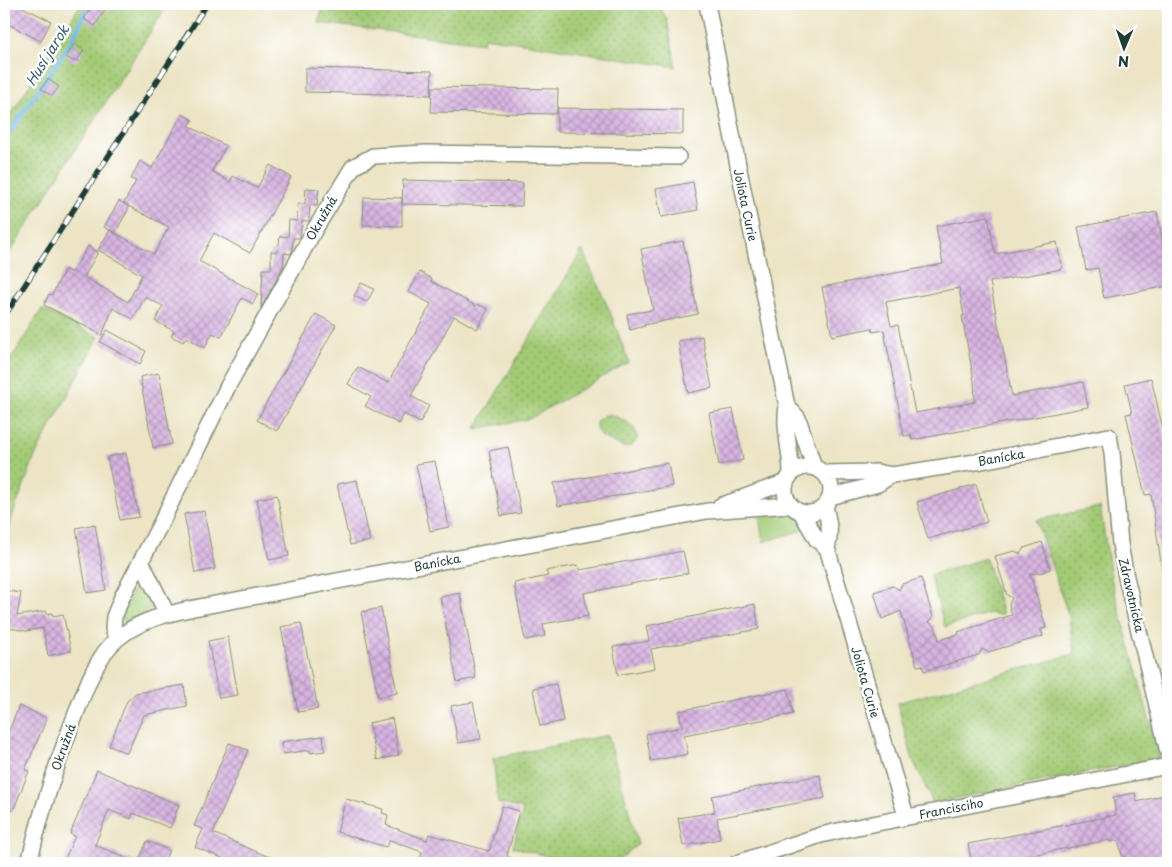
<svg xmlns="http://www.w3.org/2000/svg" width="1172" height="867" viewBox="0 0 1172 867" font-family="'Playpen Sans',sans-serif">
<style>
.grass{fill:#a3ca75;stroke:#618454}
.park{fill:url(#park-dots);stroke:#618454}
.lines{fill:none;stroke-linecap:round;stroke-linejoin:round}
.stream{stroke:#74b9ea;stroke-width:4.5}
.building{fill:url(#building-cross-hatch);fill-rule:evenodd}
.minor-casing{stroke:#86907c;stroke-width:18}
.minor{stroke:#fff;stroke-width:15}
.rail-casing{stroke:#1f3d34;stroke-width:5.5}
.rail{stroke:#fff;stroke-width:4;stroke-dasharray:11;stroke-linecap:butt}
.labels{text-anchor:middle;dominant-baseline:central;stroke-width:5;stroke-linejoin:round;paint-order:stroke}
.street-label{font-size:12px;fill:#1f3d34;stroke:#fff}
.water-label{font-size:14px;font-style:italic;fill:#39626b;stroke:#fff}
</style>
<defs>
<pattern id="park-dots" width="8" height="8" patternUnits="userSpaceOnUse" patternTransform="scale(1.25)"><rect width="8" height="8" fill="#a3ca75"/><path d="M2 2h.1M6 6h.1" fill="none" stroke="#84a561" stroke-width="1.8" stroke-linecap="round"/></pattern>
<pattern id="building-cross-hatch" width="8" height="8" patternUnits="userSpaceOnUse" patternTransform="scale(1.25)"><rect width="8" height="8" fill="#d9b4e2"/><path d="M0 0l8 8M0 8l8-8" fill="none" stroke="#af94b8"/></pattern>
</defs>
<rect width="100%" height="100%" fill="#fff"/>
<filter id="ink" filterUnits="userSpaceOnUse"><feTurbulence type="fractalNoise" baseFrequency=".02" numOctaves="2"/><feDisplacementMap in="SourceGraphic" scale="10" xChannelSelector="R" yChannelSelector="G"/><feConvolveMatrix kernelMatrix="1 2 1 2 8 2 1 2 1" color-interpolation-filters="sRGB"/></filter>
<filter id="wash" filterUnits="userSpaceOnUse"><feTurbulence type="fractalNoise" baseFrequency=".0096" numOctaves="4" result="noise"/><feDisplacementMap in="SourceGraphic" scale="20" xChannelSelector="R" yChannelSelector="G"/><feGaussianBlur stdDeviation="1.12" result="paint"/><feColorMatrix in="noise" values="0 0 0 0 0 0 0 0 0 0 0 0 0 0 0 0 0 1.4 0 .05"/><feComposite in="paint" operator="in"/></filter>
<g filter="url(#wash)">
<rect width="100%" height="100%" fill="#ece4c5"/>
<path class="grass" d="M793,511L802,516L806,529L763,542L759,517Z
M135,585L142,587L153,603V608L129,621L125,622L121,617Z"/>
<path class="park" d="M81,4H168L4,262V125Z
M322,4H664L660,8L667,19L676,67L484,37L483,43L319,23Z
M582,250L609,309L629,362L529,419L475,429Z
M42,309L99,337L35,456L4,538V370Z
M610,414C624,421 637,423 637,440L631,446L623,447L601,436L596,429V422L603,416Z
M1100,507L1112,582L1160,758L933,803L913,760L897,703L1074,654L1069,617L1036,520Z
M986,558L1003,614L999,615L990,613L945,627L930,575Z
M608,735L638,844L615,863H573L513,847L523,809L498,803L493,758Z"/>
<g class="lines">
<path class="stream" d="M4,141L72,40L89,4"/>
</g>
<g id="blocks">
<path class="building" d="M4,4H16L51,21L41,41L4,22Z
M93,4H108L95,26L84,19Z
M74,44L84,50L77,61H73L66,57Z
M305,68L432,71L431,95L305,92Z
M48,79L59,87L52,96L41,89Z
M432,87L558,89L557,114L431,112Z
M557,108L683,110V134L557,132Z
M182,114L193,120L189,126L226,146L212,171L230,182L233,176L257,188L270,165L291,177L250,253L214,233L199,261L258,294L253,304L242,298L221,337L212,333L205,348L186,337L183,342L171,336L174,331L155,321L163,306L145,297L133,319L113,308L102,335L44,305L49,294L52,295L65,269L72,273L88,246L98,252L84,277L128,302L142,275L98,250L110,230L115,233L104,227L119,201L128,206L124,203L136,181L131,179L140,161L152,168ZM128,206L169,227L154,254L115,233L128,210Z
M403,180L523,183L522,206L402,204Z
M693,182L698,210L661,217L656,189Z
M306,188L319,189L317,206L310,205L309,221H302L300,236L299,238H293L292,252L290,254L284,253L283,267L261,308L263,269H271V251L278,252L280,236L288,237L289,220L297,221L298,204H305Z
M364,197L402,198V226L363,225Z
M1157,212L1168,271V286L1104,298L1098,268L1086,270L1078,227Z
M988,216L995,254L1057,242L1062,269L990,282L1012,396L1083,382L1088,407L912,440L911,435L904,436L884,330L873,332L872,328L832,336L822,287L943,264L936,226ZM959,288L964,316H962L974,381L975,402L915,413L898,325L891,326L886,302Z
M683,241L698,314L644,325L645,326L630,330L627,314L653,310L641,249Z
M420,272L432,279L431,281L476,306L477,304L488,309L477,329L454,316L411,396L429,406L420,423L404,414L399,424L365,406L371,397L348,384L358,367L388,383L431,304L409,292Z
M361,283L374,289L367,302L354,296Z
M316,314L336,325L277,431L257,420Z
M107,330L146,351L140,364L100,342Z
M702,336L712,388L688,393L678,341Z
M159,373L172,444L153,448L140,377Z
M1151,378L1168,451V570H1162L1151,494L1145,495L1126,414L1132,413L1125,384Z
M733,409L743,460L719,465L709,413Z
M508,447L521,513L501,516L489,451Z
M126,453L139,517L120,520L107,457Z
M435,461L449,527L430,531L416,464Z
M668,463L672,486L558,506L554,483Z
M357,480L370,541L350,545L337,484Z
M976,484L987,522L928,539L917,502Z
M277,495L289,556L269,560L257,499Z
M204,511L215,569L195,573L184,514Z
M95,524L106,590L87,593L76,528Z
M1042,542L1050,569L1044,571V572L1030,574L1046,628L1041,629L1043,636L988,652L982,649L979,655L924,671L922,665L917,666L901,611L882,619L874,592L893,586L899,590L902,584L921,578L933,617L929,622L935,626L939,640L959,634L958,632L1012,615L1009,604L1012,598L1007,595L995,556L1015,551L1020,554L1024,548Z
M683,551L688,573L584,593L588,616L543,624L545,636L525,640L514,583L548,576L546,571L578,565L580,570Z
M7,591L21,593L17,616L46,611L47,614L52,613L53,616L63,614L71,651L48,656L43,628L26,631L4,627V611Z
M460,593L476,678L457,682L440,597Z
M755,604L759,629L651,649L655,668L618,675L613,647L649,641L646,626Z
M381,608L397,693L378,697L361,612Z
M301,623L318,709L298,712L281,627Z
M228,637L238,695L219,698L208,641Z
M556,684L563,721L540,726L533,688Z
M184,685L187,706L144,715L127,753L109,746L127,701L136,693Z
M788,689L793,714L684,735L688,754L651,761L646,734L682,727L679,711Z
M473,702L481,739L458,743L451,706Z
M19,706L47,718L25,770L29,771L13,811L4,807V743Z
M392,718L399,755L377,760L369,723Z
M323,736L325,751L310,753V750L283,754L281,742Z
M229,743L248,750L213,833L283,863H234L195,847L203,829L194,826Z
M97,770L179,805L170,828L133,813L131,819L109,810L95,845L138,863H63L75,836L70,834Z
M820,775L825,798L717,818L720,839L683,846L678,818L715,812L712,796Z
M1135,793L1137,802L1168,794V863H1157L1156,861L1146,863H1124L1118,840L1110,842L1109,840L991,863H972L968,844L1116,815L1113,797Z
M346,799L383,809L382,813L388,815L386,825L427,840L429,834L489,851L502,806L519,811L507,856L521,863H419L422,852L390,840L386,847L337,832Z
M147,841L169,850L164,863H138Z"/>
</g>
</g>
<g filter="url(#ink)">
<use href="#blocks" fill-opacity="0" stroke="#86907c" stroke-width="1"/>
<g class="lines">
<defs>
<path id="minor" d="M707,4L737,160L787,406C783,429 791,450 791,473
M787,406L798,418L814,467
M785 490a23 23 0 1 1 46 0a23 23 0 1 1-46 0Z
M824,473L877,472L892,475
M830,497L878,484L892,475L982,461L1109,436L1112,453L1120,544L1126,577L1168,752
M720,506L786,482
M825,506C828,520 832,533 827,548L906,816
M801,512L817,540L827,548
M141,561L167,614
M116,639L113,628L114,617L122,597L160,525L228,386L315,229L353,167L373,156L425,153L678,157
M29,863C41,810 57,762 77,711C86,687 97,656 117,639C139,620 167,614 194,608L707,511L790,505
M737,863L821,835L847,829L1168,766"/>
</defs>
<use href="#minor" class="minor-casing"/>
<use href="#minor" class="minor"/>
<defs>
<path id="rail" d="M4,317L207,4"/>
</defs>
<use href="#rail" class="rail-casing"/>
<use href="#rail" class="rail"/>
</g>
</g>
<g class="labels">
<g class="street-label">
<text transform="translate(746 205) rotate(78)">Joliota Curie</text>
<text transform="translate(321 218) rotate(-60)">Okružná</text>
<text transform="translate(1001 457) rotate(-10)">Banícka</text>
<text transform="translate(437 562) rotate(-11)">Banícka</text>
<text transform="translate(1132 595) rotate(77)">Zdravotnícka</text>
<text transform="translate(866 682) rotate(74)">Joliota Curie</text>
<text transform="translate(63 747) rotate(-70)">Okružná</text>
<text transform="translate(951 808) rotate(-11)">Francisciho</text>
</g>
<g class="water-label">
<text transform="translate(47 55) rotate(-58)">Husí jarok</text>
</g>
</g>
<rect width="1172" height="867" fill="none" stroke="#fff" stroke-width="20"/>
<g transform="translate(1124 48) rotate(182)" stroke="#ffffff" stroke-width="4" paint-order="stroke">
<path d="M0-4L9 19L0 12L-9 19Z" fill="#1f3d34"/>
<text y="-8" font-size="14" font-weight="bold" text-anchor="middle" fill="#1f3d34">N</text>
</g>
</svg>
